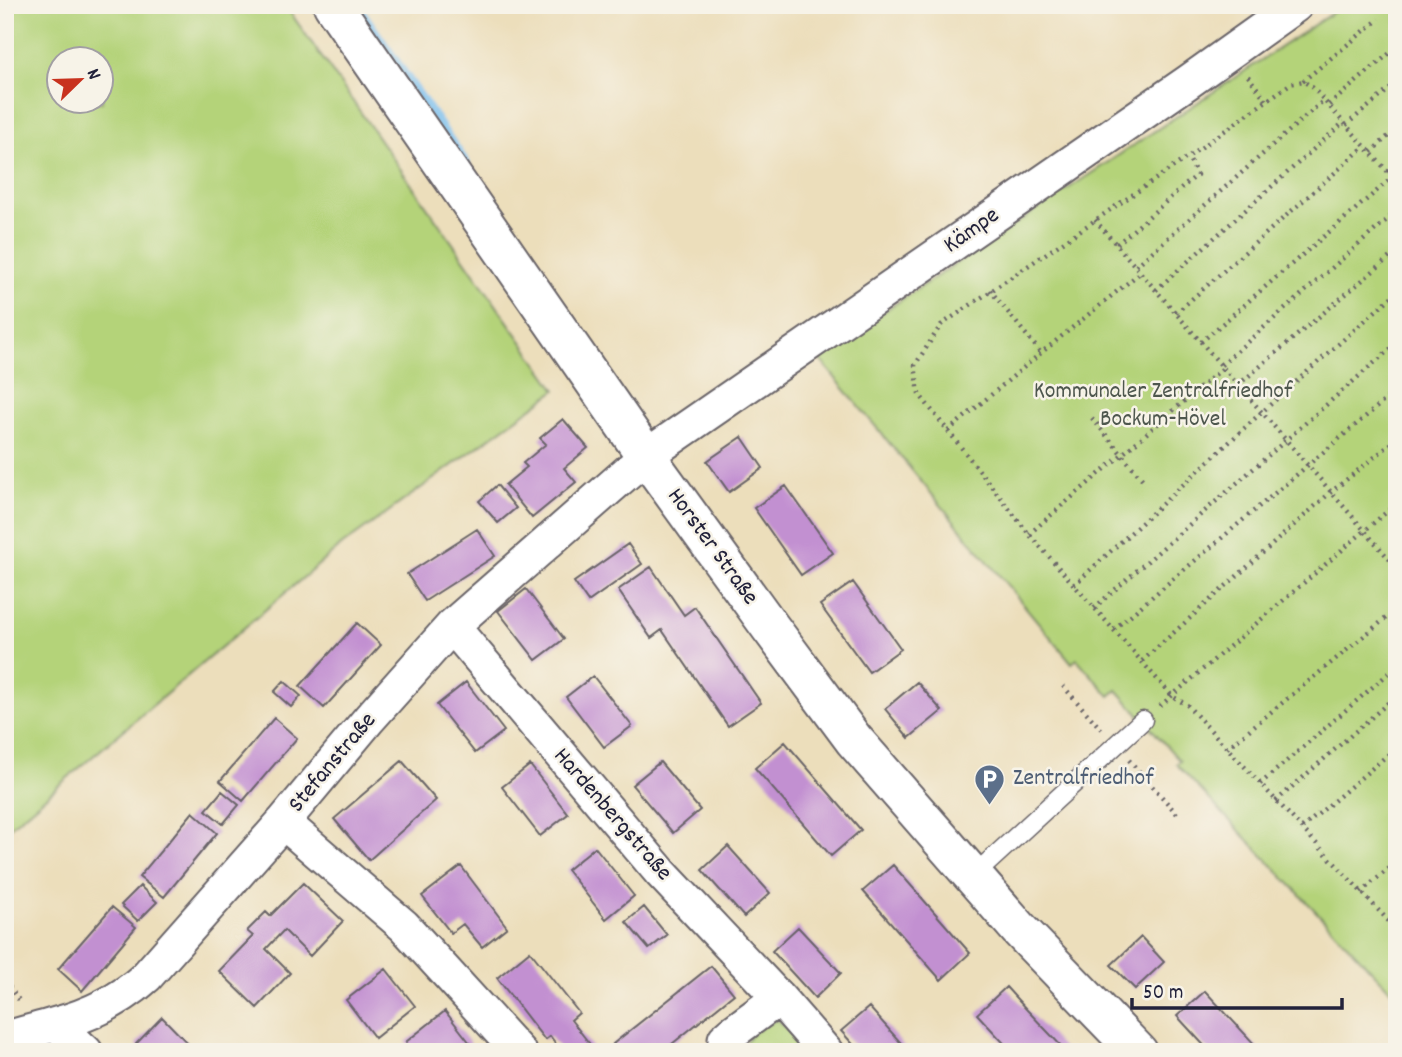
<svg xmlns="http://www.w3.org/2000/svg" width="1402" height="1057" viewBox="0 0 1402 1057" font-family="Dekko,sans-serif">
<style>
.green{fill:#b4d379;stroke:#6b7a5a;stroke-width:2;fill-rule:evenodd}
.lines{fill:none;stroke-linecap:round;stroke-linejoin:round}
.stream{stroke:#77beef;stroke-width:9}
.building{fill:#c290d1}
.service-casing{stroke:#696468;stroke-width:21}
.minor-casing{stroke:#696468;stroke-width:37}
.tertiary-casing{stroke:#696468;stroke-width:42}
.path{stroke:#696468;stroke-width:4.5;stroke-dasharray:2 5;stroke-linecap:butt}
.service{stroke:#fff;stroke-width:18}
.minor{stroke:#fff;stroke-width:33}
.tertiary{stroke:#fff;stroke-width:38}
.labels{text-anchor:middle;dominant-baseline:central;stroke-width:5;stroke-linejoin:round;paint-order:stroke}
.street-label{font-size:24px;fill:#22223b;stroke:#f7f3e8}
.park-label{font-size:24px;fill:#4e574e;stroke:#f7f3e8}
.service-label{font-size:24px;fill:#4e5e75;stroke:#f7f3e8;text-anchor:start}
</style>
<rect width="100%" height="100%" fill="#f7f3e8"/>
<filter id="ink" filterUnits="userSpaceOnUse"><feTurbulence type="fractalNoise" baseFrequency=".0143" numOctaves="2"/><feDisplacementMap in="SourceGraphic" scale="14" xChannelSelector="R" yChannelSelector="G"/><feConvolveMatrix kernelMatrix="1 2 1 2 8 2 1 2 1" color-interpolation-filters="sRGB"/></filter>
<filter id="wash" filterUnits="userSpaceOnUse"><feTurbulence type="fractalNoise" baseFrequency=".00686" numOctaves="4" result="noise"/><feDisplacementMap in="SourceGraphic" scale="28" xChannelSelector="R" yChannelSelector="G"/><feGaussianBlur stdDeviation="1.57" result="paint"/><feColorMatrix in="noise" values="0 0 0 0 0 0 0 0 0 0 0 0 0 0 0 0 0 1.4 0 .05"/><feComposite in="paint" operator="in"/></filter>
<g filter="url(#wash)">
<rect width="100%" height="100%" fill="#ecdebb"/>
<path class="green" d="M5,5H285L556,390L337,549L5,831ZM60,60H102V102H60Z
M1344,5H1397V997L1176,764L1180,761L1117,690L1110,696L1077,659L1072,663L817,356Z
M777,1019L811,1052H745C742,1034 764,1027 777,1019Z"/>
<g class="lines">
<path class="stream" d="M357,5L466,163"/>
</g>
<g id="blocks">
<path class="building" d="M563,419L588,448L564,468L576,482L532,518L505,485L527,467L523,463L546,444L540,438Z
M742,437L763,468L729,492L707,461Z
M497,485L516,508L498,523L479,501Z
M786,486L833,553L801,575L754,508Z
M477,529L495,556L425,601L407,574Z
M628,544L642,564L588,602L574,582Z
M651,567L684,615L695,607L761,703L728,726L662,630L651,638L618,590Z
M853,582L901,649L869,672L820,605Z
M526,589L564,639L536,660L498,611Z
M357,623L381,645L324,708L300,686Z
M593,676L632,726L604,747L566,697Z
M284,681L301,696L291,707L274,692Z
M466,682L504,731L475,753L437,705Z
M917,682L942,711L909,738L885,709Z
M274,718L297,738L243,801L220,781Z
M785,742L861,830L831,856L755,768Z
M402,761L436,800L369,860L334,819Z
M660,762L700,810L673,833L632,785Z
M530,765L568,814L540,836L502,787Z
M222,791L239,805L223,824L206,810Z
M193,812L217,833L164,897L139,877Z
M728,846L770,893L744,917L702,870Z
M595,847L634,896L606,919L567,870Z
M893,865L970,953L941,980L863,891Z
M461,866L507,927L482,947L463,924L451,933L422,896Z
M303,883L343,921L310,956L284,930L266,949L290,973L257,1008L219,971L253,936L247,931L266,912L270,916Z
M140,886L157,902L138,921L121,905Z
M112,907L136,927L82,991L58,969Z
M644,907L667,935L649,949L626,922Z
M798,927L841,973L815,998L772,951Z
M1141,937L1164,962L1135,989L1111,965Z
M530,951L579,1013L571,1020L596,1052H562L550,1036L545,1040L497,978Z
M711,966L734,994L662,1052H620L613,1044Z
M386,969L415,1006L375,1038L346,1000Z
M1006,987L1027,1010L1067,1052H1012L977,1014Z
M1205,991L1259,1049L1257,1052H1210L1177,1016Z
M869,1007L909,1052H860L841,1031Z
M445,1011L477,1052H414L406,1042Z
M162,1017L196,1052H144L136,1044Z"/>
</g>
</g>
<g filter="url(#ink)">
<use href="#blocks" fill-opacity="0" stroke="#696468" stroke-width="2"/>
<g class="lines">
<defs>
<path id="service" d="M972,877L1143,720"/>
<path id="minor" d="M452,626L661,873L779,998L826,1052
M283,822L404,926L519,1052
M57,1025L86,1052
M5,1039C21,1033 37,1030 53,1025C87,1016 120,1001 146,977L283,822L369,719L452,626L646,456L1188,82L1296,5
M727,1052L725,1048V1039L733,1032L779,998"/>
<path id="tertiary" d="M333,5L646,456L770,627L854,740L1019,929L1138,1052"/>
</defs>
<use href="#service" class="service-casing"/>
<use href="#minor" class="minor-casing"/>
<use href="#tertiary" class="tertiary-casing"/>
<path class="path" d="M1248,76L1266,100
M1303,81L1379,19
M1329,105L1397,47
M1346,125L1397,83
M1371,152L1397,128
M1388,173L1397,165
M1397,182L1312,87L1303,81L1290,84L1188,157L941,325L915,365L919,394L1029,534L1172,696L1187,705L1397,930
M1095,220L1397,568
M1117,244L1197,175L1188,157
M1136,266L1324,100
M990,290L1041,353
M1156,290L1344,122
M1176,313L1365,146
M1201,342L1393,177
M1221,365L1397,211
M1238,385L1397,251
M1092,418L1143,480
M948,431L1041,353L1141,272
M1029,534L1223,368
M1074,585L1262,412L1397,292
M1094,608L1397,343
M1114,629L1397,390
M1142,661L1331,492L1397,439
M1063,686L1102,730
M1160,706L1397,503
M1227,748L1397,609
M1129,760L1178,815
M1260,784L1397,666
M1276,801L1397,695
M1302,828L1397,747
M1361,892L1397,862
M5,981L21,1003"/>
<use href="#service" class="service"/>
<use href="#minor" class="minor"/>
<use href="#tertiary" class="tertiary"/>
</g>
</g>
<defs>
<symbol id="parking-pin" viewBox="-11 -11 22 30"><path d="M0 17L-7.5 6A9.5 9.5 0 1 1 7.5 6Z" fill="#5c6f8a" stroke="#f7f3e8"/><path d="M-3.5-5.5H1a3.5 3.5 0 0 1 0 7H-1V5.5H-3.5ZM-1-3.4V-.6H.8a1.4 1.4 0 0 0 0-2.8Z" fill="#fff"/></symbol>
</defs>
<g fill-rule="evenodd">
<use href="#parking-pin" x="972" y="762" width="35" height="47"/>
</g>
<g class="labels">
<g class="street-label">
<text transform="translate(972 231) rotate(-35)">Kämpe</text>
<text transform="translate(712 547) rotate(54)">Horster Straße</text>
<text transform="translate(333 763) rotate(-50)">Stefanstraße</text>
<text transform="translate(612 815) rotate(49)">Hardenbergstraße</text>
</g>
<g class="park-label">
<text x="1163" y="392">Kommunaler Zentralfriedhof<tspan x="1163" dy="28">Bockum-Hövel</tspan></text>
</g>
<g class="service-label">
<text x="1013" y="779">Zentralfriedhof</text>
</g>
</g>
<rect width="1402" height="1057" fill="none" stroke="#f7f3e8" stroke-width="28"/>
<g transform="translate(80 80) rotate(67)"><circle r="33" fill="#f7f3e8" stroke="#a29fa3" stroke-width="2"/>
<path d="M0-5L12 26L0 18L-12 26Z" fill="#c8321e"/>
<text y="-10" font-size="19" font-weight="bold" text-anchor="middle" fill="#22223b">N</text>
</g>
<path d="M1132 998v10h210v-10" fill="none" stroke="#22223b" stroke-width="3.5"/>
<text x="1143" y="998" font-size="21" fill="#22223b" stroke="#f7f3e8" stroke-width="5" paint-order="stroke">50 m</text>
</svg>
